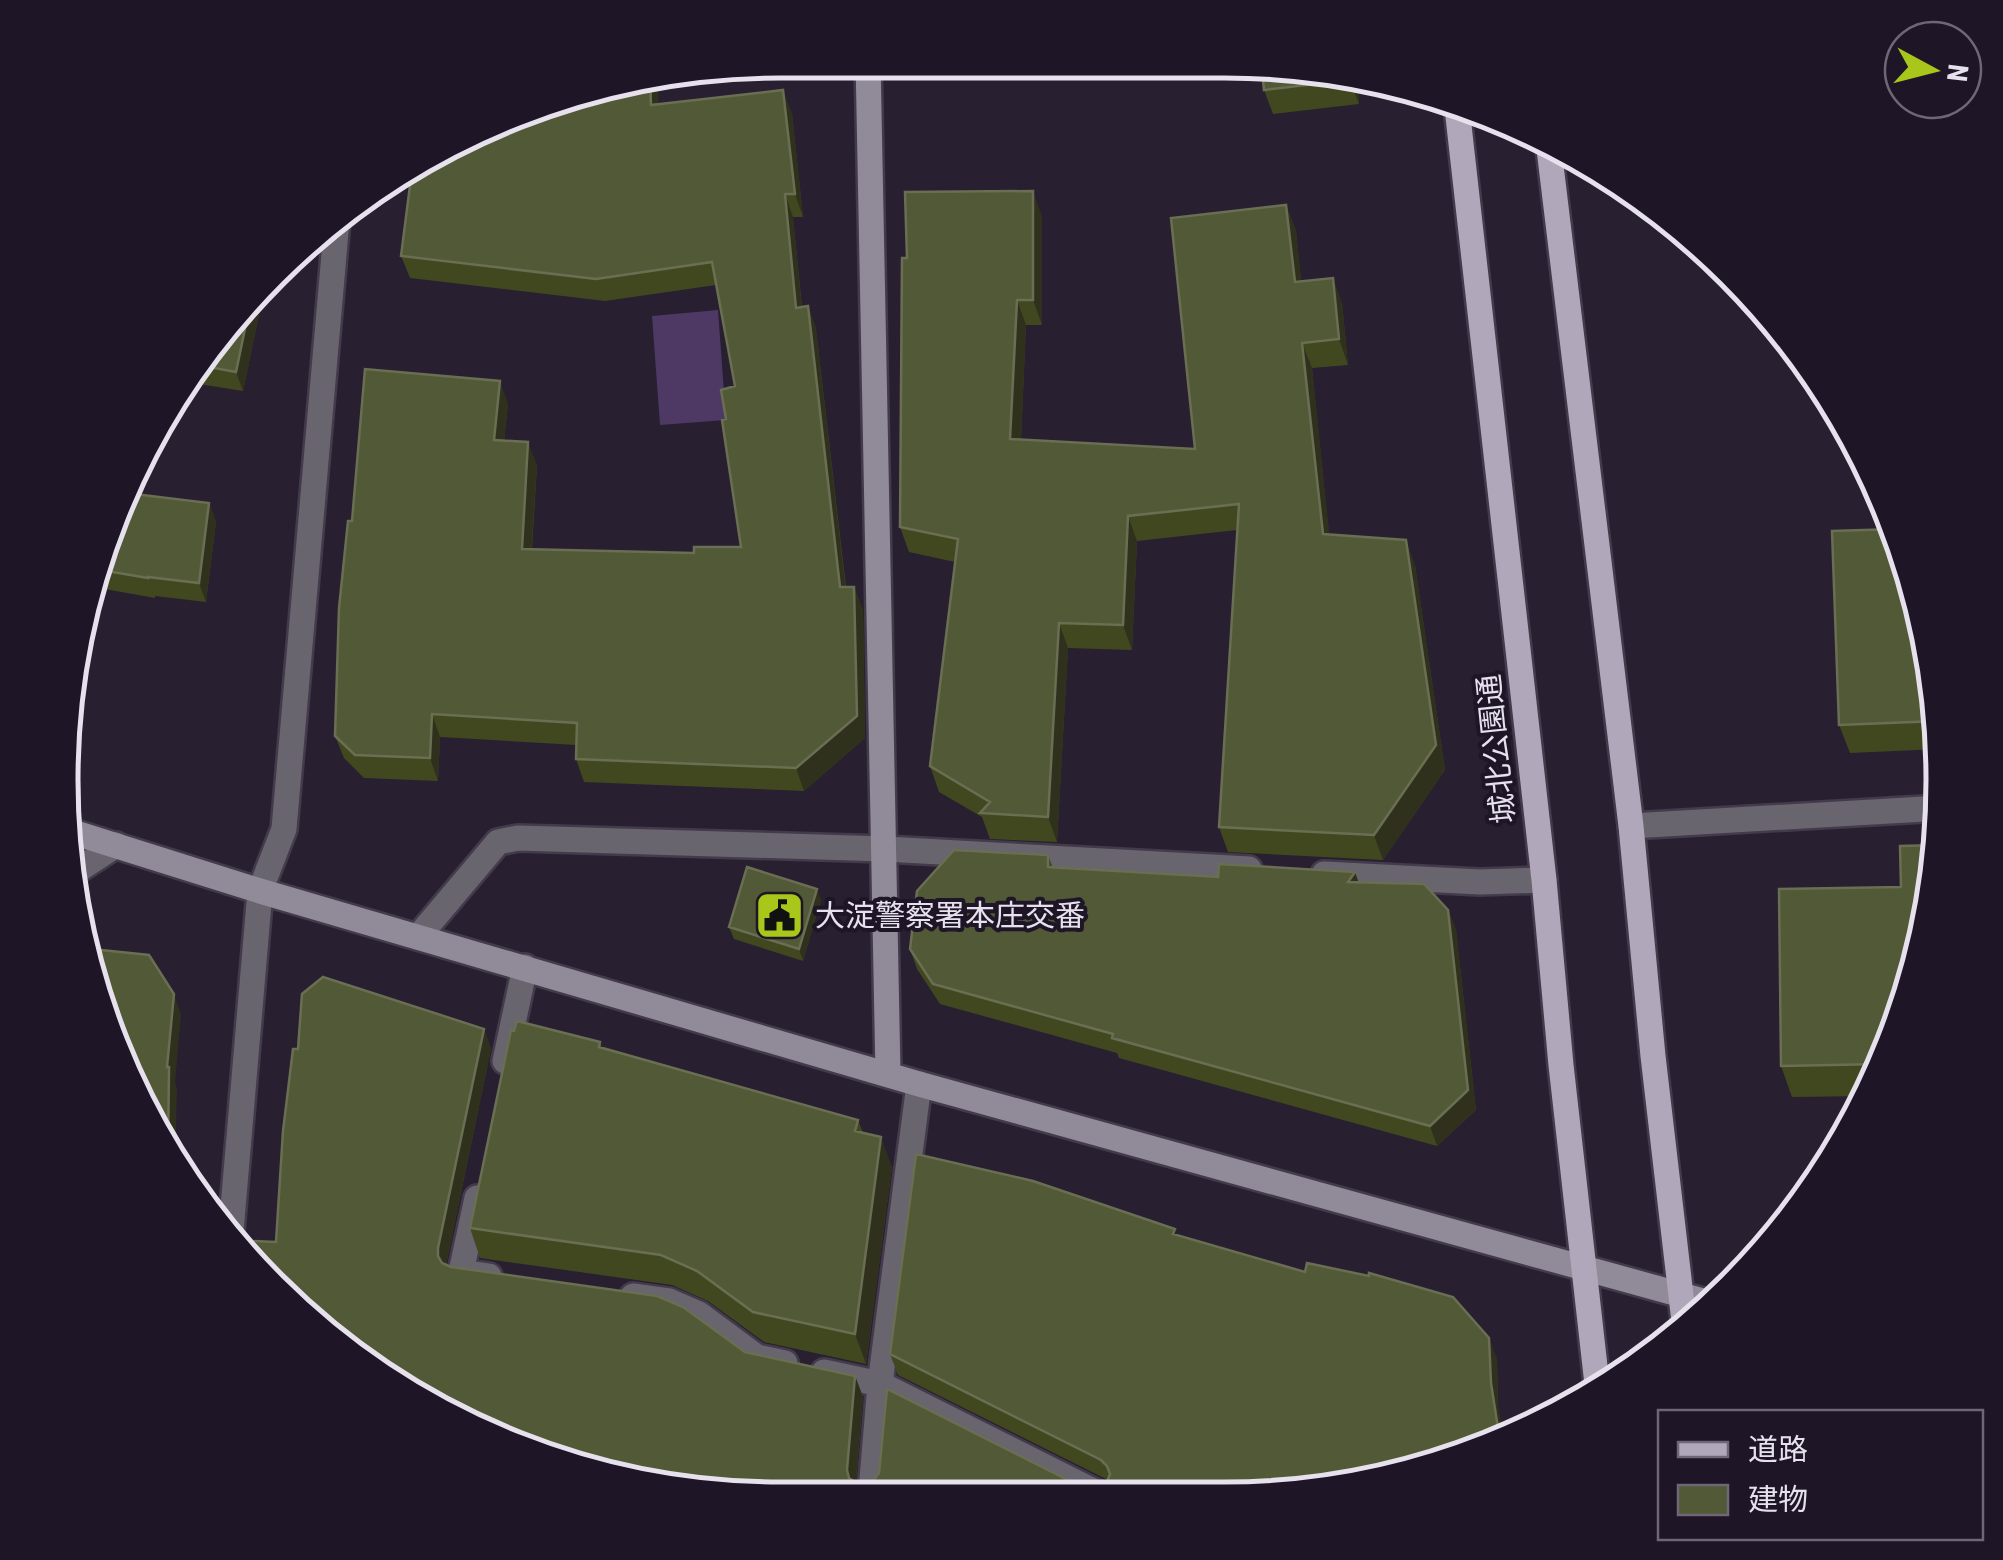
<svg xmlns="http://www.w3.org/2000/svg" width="2003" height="1560" viewBox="0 0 2003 1560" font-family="'Roboto Condensed','Noto Sans JP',sans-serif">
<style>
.green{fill:#4e3864}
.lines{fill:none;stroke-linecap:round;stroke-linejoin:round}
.lane-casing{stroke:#433a4b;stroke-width:30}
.street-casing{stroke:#433a4b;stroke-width:30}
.secondary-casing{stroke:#433a4b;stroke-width:30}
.primary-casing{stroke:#433a4b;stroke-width:30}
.lane{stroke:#69656e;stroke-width:25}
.street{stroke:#69656e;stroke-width:25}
.secondary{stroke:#918a99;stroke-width:25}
.primary{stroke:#b0a7bb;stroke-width:25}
.wall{fill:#414820}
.shaded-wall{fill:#2f311d}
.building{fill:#525936;stroke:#6a6e53;stroke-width:2.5}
.labels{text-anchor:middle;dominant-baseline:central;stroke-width:8;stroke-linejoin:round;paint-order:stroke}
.street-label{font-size:30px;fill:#e7e1ee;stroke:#1e1526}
.poi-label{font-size:30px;fill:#e7e1ee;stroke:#1e1526;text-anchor:start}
.rim{fill:none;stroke:#e7e1ee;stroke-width:5}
</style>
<rect width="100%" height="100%" fill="#281f30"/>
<path class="green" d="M718,310L726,420L660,425L652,316Z"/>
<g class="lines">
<defs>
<path id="lane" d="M505,1061L525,967
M477,1198L461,1272L489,1276
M633,1296L669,1301L699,1314L757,1357L785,1363
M824,1372L880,1384L1101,1495"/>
<path id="street" d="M1631,826L1941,808
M72,874L116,845
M1324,874L1480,882L1544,880
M418,937L498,842L518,838L885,849L1249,869
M230,1243L260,891L284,829L337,220
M871,1491L880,1384L919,1084"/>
<path id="secondary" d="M868,60L888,1074
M66,830L260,891L919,1084L1714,1304"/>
<path id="primary" d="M1456,99L1544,880L1561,1065L1598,1393
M1549,149L1631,826L1653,1056L1685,1330"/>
</defs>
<use href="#lane" class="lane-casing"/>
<use href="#street" class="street-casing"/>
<use href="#secondary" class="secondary-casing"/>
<use href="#primary" class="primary-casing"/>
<use href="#lane" class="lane"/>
<use href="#street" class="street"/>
<use href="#secondary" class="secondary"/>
<use href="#primary" class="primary"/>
</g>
<path class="wall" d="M914,60L1054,61L1055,69L917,70Z
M1270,62L1357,79L1359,104L1273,114L1264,90Z
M658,76V104L792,113L803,217H793L802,307L808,306L816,329L846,587L863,609L865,738L804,791L584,782L576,759V745L440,737L438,781L364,778L344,758L335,736L352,521L508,404L504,441L537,465L532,549L694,553L741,547L726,419L735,386L716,285L605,301L410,278L401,256Z
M1286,205L1296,231L1301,281L1342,303L1348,365L1312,368L1329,535L1415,565L1445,770L1383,860L1228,852L1219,827L1237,530L1137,541L1132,650L1068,648L1057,842L990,839L982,817L939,792L930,766L955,562L909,552L900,527L907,258L1042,216V325H1026L1021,440L1195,449Z
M265,278L264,291L243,391L186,382Z
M126,493L209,503L216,522L206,602L155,596V598L88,586Z
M1937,685L1939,749L1850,753L1839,725Z
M1048,855L1053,868L1218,877L1358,882L1448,910L1456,930L1476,1110L1437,1146L1119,1058L1117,1053L940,1004L917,969L910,949Z
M1901,887L1919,966L1870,1096L1792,1097L1781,1066Z
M821,900L803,961L734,939L729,927Z
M484,1029L491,1049L446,1265L745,1352L855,1376L863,1397L856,1482L861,1486L1086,1489L1093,1490L1102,1488L1108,1480L898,1375L890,1354L1177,1235L1497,1359L1498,1404L1271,1498L640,1486L276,1242Z
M600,1042L602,1047L858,1120L863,1133L892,1167L866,1364L764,1342L708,1301L672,1285L480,1258L470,1228Z"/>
<path class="shaded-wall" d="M658,76L659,128L651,105L650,77Z
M1350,78L1357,79L1359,104L1350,80Z
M783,90L792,113L803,217L795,194Z
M1033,191L1042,216V325L1033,300Z
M785,194L793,217L804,331L796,308Z
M1286,205L1296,231L1304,307L1295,282Z
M265,278L264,291L243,391L236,372L252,295Z
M1333,278L1342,303L1348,365L1339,339Z
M1017,300L1026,325L1020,464L1010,439Z
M808,306L816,329L848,610L840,587Z
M1302,343L1312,368L1332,559L1323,534Z
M500,381L508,404L502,463L494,440Z
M528,442L537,465L530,572L522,549Z
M209,503L216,522L206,602L199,583Z
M1128,516L1137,541L1132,650L1123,625Z
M1406,540L1415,565L1445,770L1383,860L1374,835Z
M854,587L863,609L865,738L804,791L796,768Z
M1059,623L1068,648L1057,842L1048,817Z
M432,714L440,737L438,781L430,758Z
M1355,872L1362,892L1348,882Z
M817,889L821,900L803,961L799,949Z
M1448,910L1456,930L1476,1110L1437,1146L1430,1126Z
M174,994L181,1015L175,1083L177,1088L175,1166L168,1156L167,1067Z
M484,1029L491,1049L445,1269L438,1256V1248Z
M881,1137L892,1167L866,1364L855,1334Z
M1489,1338L1497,1359L1498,1404L1504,1439L1500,1441L1491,1383Z
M855,1376L863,1397L855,1490L847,1470Z"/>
<path class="building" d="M1261,61L1270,62L1350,78V80L1264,90Z
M650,77L651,105L783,90L795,194H785L796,308L808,306L840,587H854L857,716L796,768L576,759L577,723L432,714L430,758L355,755L335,736L339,608L348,521H352L365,369L500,381L494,440L528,442L522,549L694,553V547H741L722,420L726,419L721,390L735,386L712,262L596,279L401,256L413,162L420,157L593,85Z
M1033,191V300H1017L1010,439L1195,449L1171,218L1286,205L1295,282L1333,278L1339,339L1302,343L1323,534L1406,540L1436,745L1374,835L1219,827L1239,504L1128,516L1123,625L1059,623L1048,817L980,813L990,802L930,766L958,539L900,527L902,258H907L905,192Z
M252,295L236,372L198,365Z
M126,493L209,503L199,583L148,577V578L95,569Z
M1896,529L1905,548L1937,685L1938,721L1839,725L1832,531Z
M1938,845L1919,966L1882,1064L1781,1066L1779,889L1901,887L1900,846Z
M954,850L1048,855V867L1218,877L1219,864L1355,872L1348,882L1424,884L1448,910L1468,1090L1430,1126L1112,1038L1113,1034L933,984L910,949L917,891Z
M747,867L817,889L799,949L729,927Z
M82,948L149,955L174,994L167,1067H169L168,1156L157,1140L85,967Z
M323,977L484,1029L438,1248V1256L442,1263L451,1267L657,1296L683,1307L745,1352L855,1376L847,1470L849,1478L861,1486L871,1484L879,1473L887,1389L1086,1489L1093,1490L1102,1488L1107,1482L1110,1474L1107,1466L1101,1460L890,1354L916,1154L1033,1181L1175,1229L1173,1234L1305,1272L1307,1263L1369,1276V1273L1453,1297L1489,1338L1491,1383L1500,1441L1454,1462L1271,1498L640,1486L505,1445L380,1378L239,1255L228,1240L276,1242L283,1131L293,1049H298L302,994Z
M517,1021L600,1042L599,1047L858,1120L855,1131L881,1137L855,1334L753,1312L697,1271L661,1255L470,1228L511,1030L514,1031Z"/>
<defs>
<symbol id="civic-square" viewBox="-11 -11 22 22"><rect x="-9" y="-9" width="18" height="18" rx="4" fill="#a9c71a" stroke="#1e1526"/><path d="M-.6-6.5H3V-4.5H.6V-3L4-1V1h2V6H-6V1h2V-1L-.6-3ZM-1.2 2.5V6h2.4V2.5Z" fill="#111"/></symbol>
</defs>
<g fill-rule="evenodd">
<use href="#civic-square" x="752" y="888" width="55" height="55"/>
</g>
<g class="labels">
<g class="street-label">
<text transform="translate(1496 749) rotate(-96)">城北公園通</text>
</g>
<g class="poi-label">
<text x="815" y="915">大淀警察署本庄交番</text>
</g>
</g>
<path d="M0 0H2003V1560H0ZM780 78H1224A702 702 0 0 1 1926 780V780A702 702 0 0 1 1224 1482H780A702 702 0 0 1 78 780V780A702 702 0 0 1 780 78Z" fill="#1e1526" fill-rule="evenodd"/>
<path class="rim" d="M780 78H1224A702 702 0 0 1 1926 780V780A702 702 0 0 1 1224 1482H780A702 702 0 0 1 78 780V780A702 702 0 0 1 780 78Z"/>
<rect x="1658" y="1410" width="325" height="130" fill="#1e1526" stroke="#6e6776" stroke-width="2.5"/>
<rect x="1678" y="1442" width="50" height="15" fill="#b0a7bb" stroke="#6e6776" stroke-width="2.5"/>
<text x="1748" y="1460" font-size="30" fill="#e7e1ee">道路</text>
<rect x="1678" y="1485" width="50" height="30" fill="#525936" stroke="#6e6776" stroke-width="2.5"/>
<text x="1748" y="1510" font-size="30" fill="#e7e1ee">建物</text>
<g transform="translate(1933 70) rotate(97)"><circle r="48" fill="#1e1526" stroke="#6e6776" stroke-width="2.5"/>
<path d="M0-8L18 38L0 25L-18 38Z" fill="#a9c71a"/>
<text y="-15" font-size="28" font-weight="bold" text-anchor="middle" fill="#e7e1ee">N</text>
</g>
</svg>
